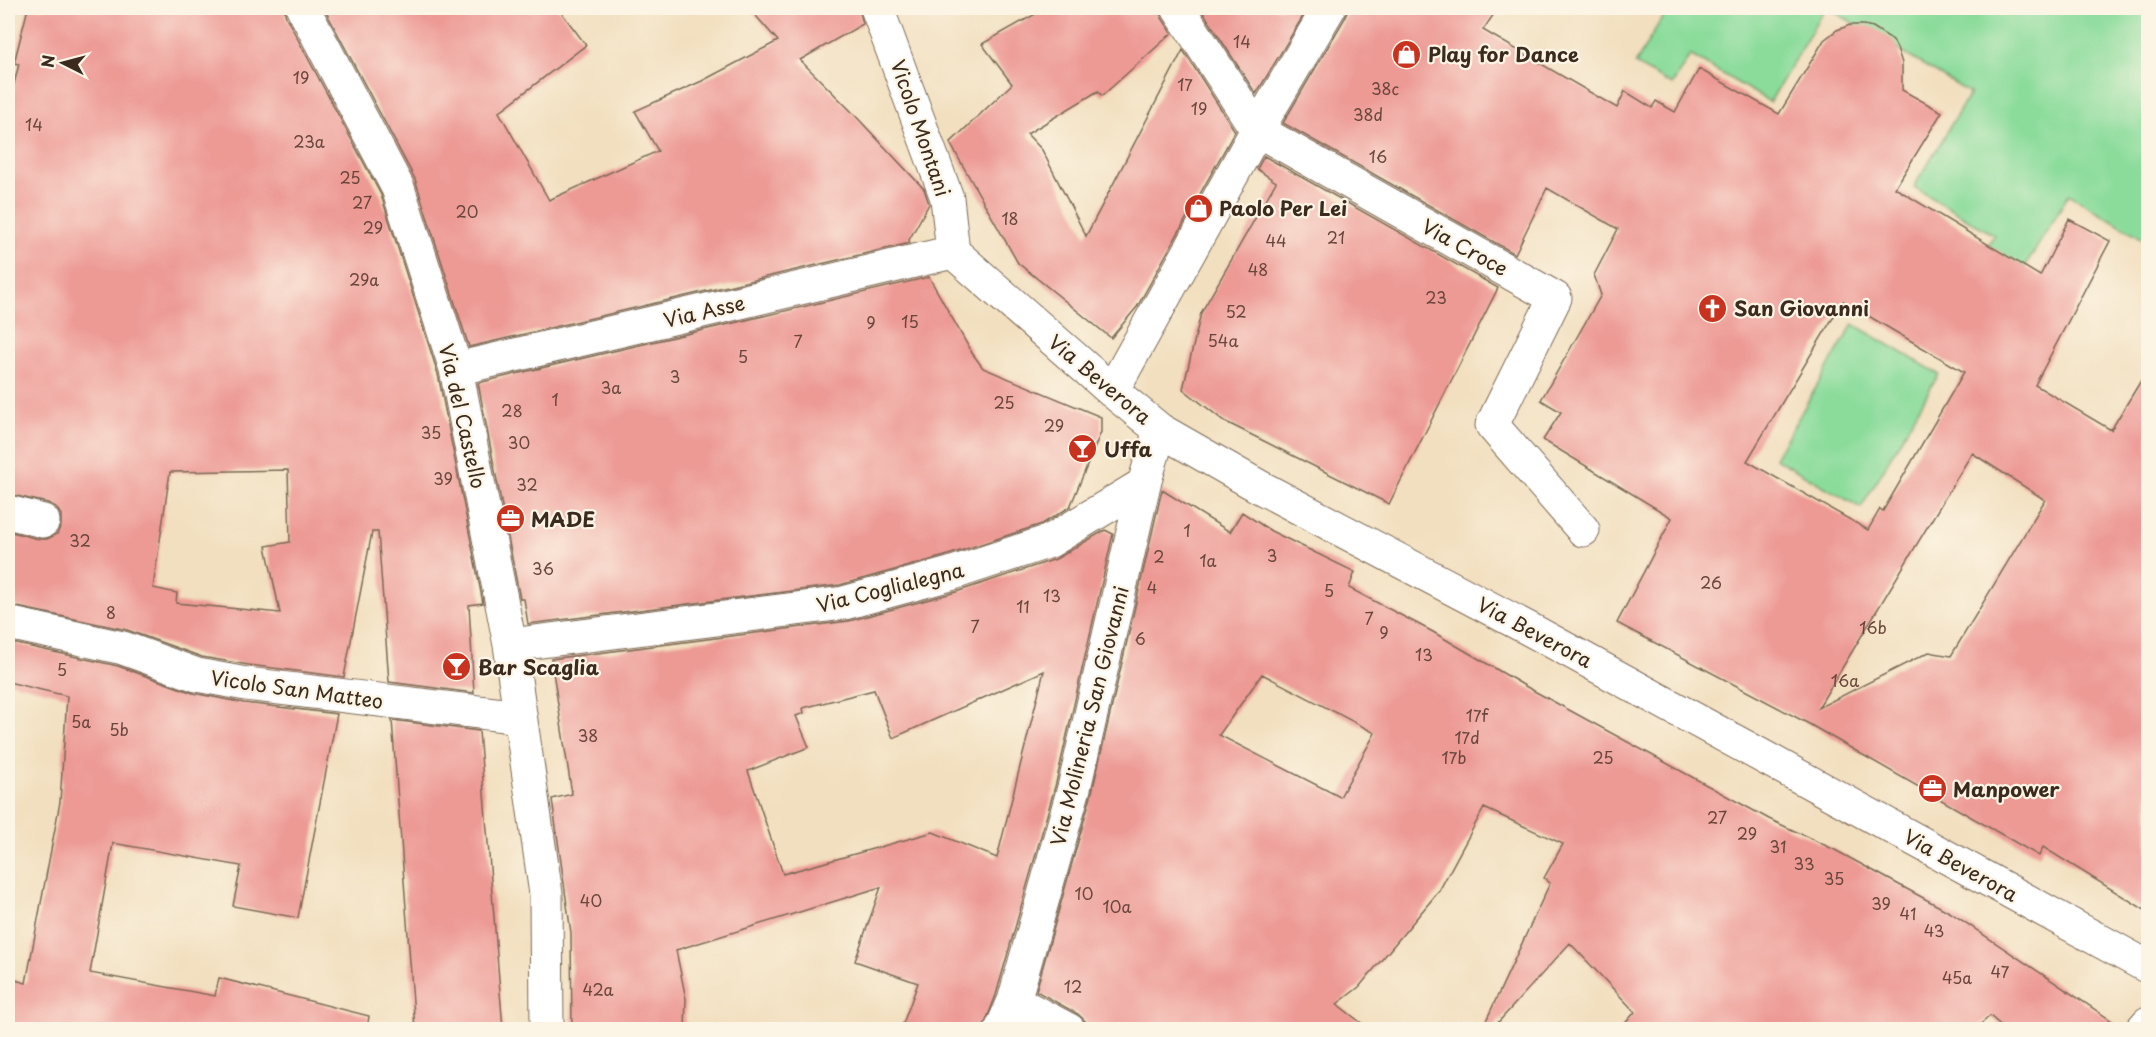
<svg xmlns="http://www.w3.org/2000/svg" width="2156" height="1037" viewBox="0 0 2156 1037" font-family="'Playpen Sans',sans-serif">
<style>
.green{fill:#8bdc9b;stroke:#63835c;stroke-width:1.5}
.building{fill:#ed9994;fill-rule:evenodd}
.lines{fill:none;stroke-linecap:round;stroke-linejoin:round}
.minor-casing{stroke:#7b6956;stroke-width:35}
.minor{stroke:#fff;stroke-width:33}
.labels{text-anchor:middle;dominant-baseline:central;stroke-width:4.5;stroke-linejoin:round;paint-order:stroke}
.number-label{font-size:16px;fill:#68463c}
.poi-label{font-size:20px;font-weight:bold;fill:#3b2a1e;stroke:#fcf5e5;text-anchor:start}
.street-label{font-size:20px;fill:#3b2a1e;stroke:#fcf5e5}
</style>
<rect width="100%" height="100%" fill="#fcf5e5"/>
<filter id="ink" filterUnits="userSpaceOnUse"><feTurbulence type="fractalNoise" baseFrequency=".0167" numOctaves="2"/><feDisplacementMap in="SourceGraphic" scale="12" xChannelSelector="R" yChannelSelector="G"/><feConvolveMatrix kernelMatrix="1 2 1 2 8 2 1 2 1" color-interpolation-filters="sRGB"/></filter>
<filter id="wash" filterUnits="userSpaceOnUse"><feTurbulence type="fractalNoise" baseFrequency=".008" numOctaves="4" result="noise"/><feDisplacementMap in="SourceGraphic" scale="24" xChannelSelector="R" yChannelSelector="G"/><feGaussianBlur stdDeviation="1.35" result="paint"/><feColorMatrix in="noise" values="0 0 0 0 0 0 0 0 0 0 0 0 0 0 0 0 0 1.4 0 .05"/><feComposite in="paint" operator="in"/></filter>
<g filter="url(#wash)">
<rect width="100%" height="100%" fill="#f2dfbf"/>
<path class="green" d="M1668,8H1825L1770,102L1690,55L1672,85L1635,64Z
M1828,8H2148V242L2069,194L1998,312L1962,290L1994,235L1914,187L1970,93Z
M1853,324L1939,374L1861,508L1775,458Z"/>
<g id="blocks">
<path class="building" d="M28,8H284L286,17L381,195L438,374L483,603L469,605L474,693L389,682L378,532H372L344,677L249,665L202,657L127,630L8,605V531L38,539H47L57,534L61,525V515L56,507L48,503L8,494V108L19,64L14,63ZM288,470L290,542L266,546L280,613L176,603L177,593L153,588L170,472Z
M324,8H558L586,45L499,112L549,200L658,151L635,111L702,81L778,41L749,8H859L863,24L800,60L850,110L924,189L929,204L909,240L910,243L469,347L415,179Z
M1046,8H1160L1162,18L1172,33L1102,96L1098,91L1027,134L1042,150L1086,236L1183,50L1235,131L1137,307L1111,338L1018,263L950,143L1012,84L982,44Z
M1205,8H1308L1256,94L1203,12Z
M1348,8H1498L1483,30L1617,108L1625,91L1652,108L1656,101L1675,112L1699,69L1779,114L1824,40L1837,30L1850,25H1863L1873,27L1893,40L1897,48L1902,63V90L1942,112L1895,188L2040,276L2069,219L2110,241L2035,385L2111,430L2148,369V912L2043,847L2039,856L1809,724L1617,623L1672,518L1543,440L1561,412L1541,400L1601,295L1594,275L1618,229L1547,188L1515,254L1283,123L1345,18ZM1843,301L1964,372L1883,511L1880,509L1868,530L1747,461ZM1972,453L2045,500L1951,656L1929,652L1818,708Z
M1264,156L1498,288L1389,504L1224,421L1183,389L1201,313L1276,182L1257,169Z
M929,277L972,353L983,368L1101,417V432L1070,507L1042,524L945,556L840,585L528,624L524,599H520L478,383Z
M1162,490L1230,532L1242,512L1271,531L1355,572L1349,588L1433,632L1525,686L1769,819L1835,850L1951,913L2124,1029H2005L1990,1016L1975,1029H1620L1635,1012L1570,943L1493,1028L1485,1023L1550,883L1544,878L1563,844L1484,808L1439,891L1359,987L1337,1004L1369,1029H1088L1085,1021L1078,1014L1036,991L1092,792ZM1262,674L1375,733L1340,797L1219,735Z
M1105,530L1113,534L1056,783L996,995L983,1029H901L918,983L855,961L881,887L676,950L686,999L685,1029H572L571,933L552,799L572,794L551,659L849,621L956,592L1056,559ZM1044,671L997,858L933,832L783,874L748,771L809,747L796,716L804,713L803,708L874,690L893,738Z
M8,642L118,666L193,693L244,703L337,714L298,918L233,906L241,866L113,843L90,973L215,996L219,978L369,1016L367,1029H8V978L26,983L60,802L67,696L8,682Z
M392,720L479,731L503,1029H415Z"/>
</g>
</g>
<g filter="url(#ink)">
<use href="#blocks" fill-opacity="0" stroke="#7b6956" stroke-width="1.5"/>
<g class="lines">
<defs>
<path id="minor" d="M303,8L398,188L456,369L510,645L546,894L547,1030
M877,8L947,198L953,252
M1178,8L1257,130L1555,298L1492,425L1583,530
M953,252L1112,391L1160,430L1258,486L1533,631L2148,967
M456,369L953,252
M1112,391L1257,130L1329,8
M8,512L43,521
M8,623L123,648L197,675L246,684L520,717
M510,645L844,603L950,574L1050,541L1144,484
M1014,1001L1069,1030
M1001,1030L1014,1001L1074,788L1144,484L1160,430
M2142,1030L2148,1023"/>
</defs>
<use href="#minor" class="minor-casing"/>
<use href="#minor" class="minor"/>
</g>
</g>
<defs>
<symbol id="shop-disc" viewBox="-11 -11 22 22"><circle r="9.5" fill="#c8321e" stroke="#fcf5e5"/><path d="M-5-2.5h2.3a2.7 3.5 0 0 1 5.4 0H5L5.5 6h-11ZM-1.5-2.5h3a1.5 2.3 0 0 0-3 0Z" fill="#fff"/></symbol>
<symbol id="church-disc" viewBox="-11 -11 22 22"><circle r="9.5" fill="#c8321e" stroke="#fcf5e5"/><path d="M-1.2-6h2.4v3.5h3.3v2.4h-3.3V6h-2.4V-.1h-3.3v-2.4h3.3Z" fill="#fff"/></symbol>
<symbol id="bar-disc" viewBox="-11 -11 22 22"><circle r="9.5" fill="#c8321e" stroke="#fcf5e5"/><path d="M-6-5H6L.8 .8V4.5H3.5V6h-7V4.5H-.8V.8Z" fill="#fff"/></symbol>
<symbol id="office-disc" viewBox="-11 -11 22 22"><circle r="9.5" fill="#c8321e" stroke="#fcf5e5"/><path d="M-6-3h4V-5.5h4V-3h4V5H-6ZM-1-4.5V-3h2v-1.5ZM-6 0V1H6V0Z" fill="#fff"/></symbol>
</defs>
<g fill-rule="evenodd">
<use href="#shop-disc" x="1390" y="38" width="33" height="33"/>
<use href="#shop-disc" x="1182" y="192" width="33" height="33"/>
<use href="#church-disc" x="1696" y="292" width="33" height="33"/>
<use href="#bar-disc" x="1066" y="432" width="33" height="33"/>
<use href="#office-disc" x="494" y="502" width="33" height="33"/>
<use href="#bar-disc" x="440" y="650" width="33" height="33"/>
<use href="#office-disc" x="1916" y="772" width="33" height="33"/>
</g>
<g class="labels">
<g class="number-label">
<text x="1242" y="41">14</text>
<text x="301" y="77">19</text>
<text x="1185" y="84">17</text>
<text x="1385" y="88">38c</text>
<text x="1199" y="108">19</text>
<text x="1368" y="114">38d</text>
<text x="34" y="124">14</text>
<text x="309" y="141">23a</text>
<text x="1378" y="156">16</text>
<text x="350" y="177">25</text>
<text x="362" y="202">27</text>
<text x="467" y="211">20</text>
<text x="1010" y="218">18</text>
<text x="373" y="227">29</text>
<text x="1336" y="237">21</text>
<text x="1276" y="240">44</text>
<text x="1258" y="269">48</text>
<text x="364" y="279">29a</text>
<text x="1436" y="297">23</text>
<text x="1236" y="311">52</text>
<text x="910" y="321">15</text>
<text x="871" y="322">9</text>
<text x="1223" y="340">54a</text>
<text x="798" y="341">7</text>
<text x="743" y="356">5</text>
<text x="675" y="376">3</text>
<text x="611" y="387">3a</text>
<text x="555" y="399">1</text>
<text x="1004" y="402">25</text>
<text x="512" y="410">28</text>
<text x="1054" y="425">29</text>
<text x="431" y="432">35</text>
<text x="519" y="442">30</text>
<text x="443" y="478">39</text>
<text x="527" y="484">32</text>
<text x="1187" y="530">1</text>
<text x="80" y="540">32</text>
<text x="1272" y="555">3</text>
<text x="1159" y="556">2</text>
<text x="1208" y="560">1a</text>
<text x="543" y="568">36</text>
<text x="1711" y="582">26</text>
<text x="1152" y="587">4</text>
<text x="1329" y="590">5</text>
<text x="1052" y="595">13</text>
<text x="1023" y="606">11</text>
<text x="111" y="612">8</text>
<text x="1369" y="618">7</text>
<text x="975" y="626">7</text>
<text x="1873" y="627">16b</text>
<text x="1384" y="632">9</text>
<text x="1140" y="638">6</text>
<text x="1424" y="654">13</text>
<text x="62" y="669">5</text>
<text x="1845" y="680">16a</text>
<text x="1477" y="715">17f</text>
<text x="81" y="721">5a</text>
<text x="119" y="729">5b</text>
<text x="588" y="735">38</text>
<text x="1467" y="737">17d</text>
<text x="1454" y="757">17b</text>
<text x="1603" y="757">25</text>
<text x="1717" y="817">27</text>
<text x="1747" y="833">29</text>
<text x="1778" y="846">31</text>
<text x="1804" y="863">33</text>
<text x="1834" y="878">35</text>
<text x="1084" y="893">10</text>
<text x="591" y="900">40</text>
<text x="1881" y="903">39</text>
<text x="1117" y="906">10a</text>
<text x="1908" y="913">41</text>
<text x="1934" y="930">43</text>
<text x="2000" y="971">47</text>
<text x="1957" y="977">45a</text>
<text x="1073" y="986">12</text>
<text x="598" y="989">42a</text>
</g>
<g class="poi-label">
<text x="1428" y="54">Play for Dance</text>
<text x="1219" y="208">Paolo Per Lei</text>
<text x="1734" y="308">San Giovanni</text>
<text x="1104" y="449">Uffa</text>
<text x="531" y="519">MADE</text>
<text x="478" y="667">Bar Scaglia</text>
<text x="1953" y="789">Manpower</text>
</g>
<g class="street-label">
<text transform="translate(921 128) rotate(71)">Vicolo Montani</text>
<text transform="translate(1465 247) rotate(29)">Via Croce</text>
<text transform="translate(704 311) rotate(-13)">Via Asse</text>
<text transform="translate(1100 379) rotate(40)">Via Beverora</text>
<text transform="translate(463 416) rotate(77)">Via del Castello</text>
<text transform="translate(890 587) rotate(-14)">Via Coglialegna</text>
<text transform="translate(1535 632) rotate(28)">Via Beverora</text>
<text transform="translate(297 689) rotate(8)">Vicolo San Matteo</text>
<text transform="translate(1089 716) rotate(-76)">Via Molineria San Giovanni</text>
<text transform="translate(1961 865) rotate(29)">Via Beverora</text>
</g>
</g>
<rect width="2156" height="1037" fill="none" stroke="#fcf5e5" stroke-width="30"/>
<g transform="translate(63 63) rotate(276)" stroke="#fcf5e5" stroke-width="4.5" paint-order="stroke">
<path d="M0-4.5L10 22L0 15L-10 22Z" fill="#3b2a1e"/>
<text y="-9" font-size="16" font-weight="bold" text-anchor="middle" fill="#3b2a1e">N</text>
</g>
</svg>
